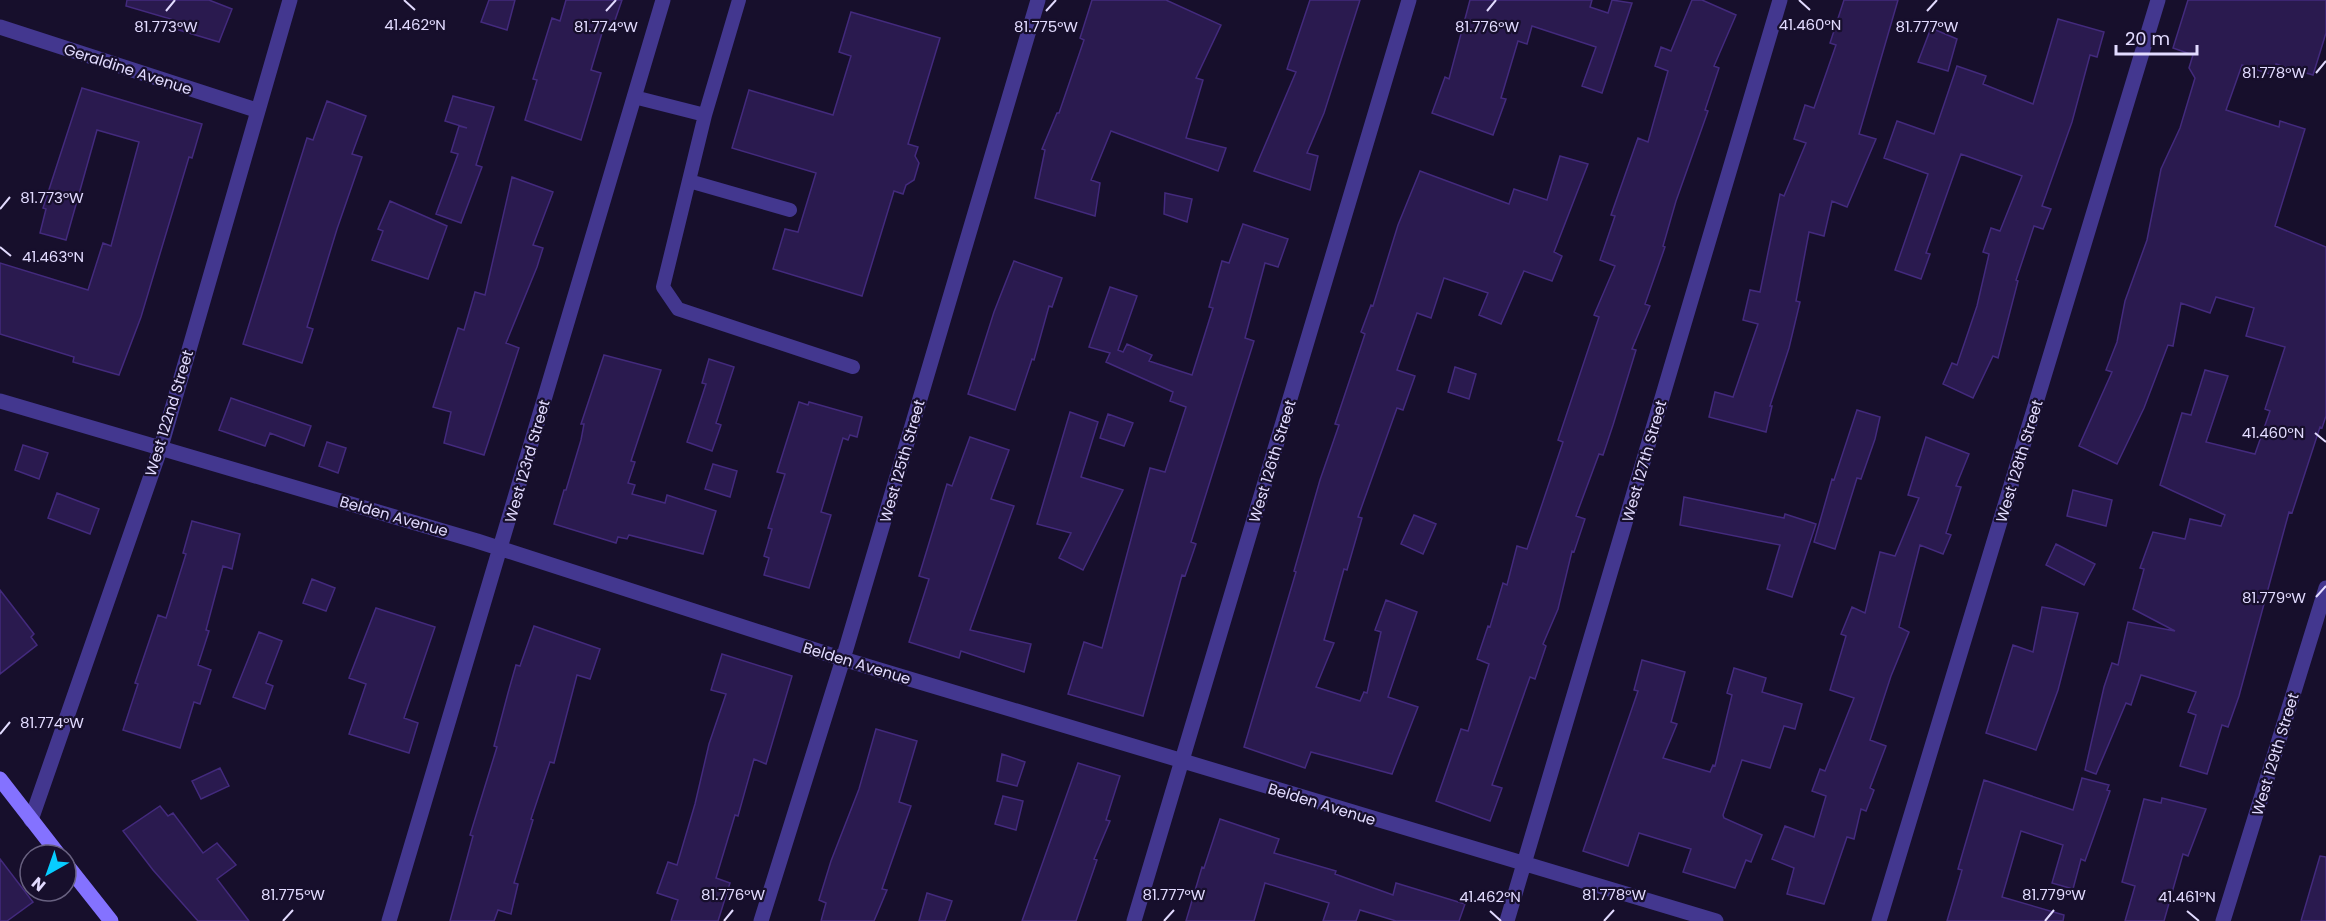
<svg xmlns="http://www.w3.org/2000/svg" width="2326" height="921" viewBox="0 0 2326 921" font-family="Poppins,sans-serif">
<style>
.building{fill:#2a1a4f;stroke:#432a7d;stroke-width:1.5}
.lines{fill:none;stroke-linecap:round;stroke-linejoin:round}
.lane{stroke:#43378f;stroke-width:14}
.street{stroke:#43378f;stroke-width:15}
.secondary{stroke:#8472ff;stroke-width:15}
.ticks{fill:none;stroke:#e2dbff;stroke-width:2}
.labels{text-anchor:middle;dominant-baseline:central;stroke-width:4.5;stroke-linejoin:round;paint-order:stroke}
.street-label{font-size:15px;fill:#e2dbff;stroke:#170f2c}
.ticks-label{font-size:15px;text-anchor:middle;fill:#e2dbff;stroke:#170f2c;stroke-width:4.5;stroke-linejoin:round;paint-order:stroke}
</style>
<rect width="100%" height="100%" fill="#170f2c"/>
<path class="building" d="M127,0H209L232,9L219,42L172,28L174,20L126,6Z
M489,0H515L507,30L481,22Z
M566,0H622L613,26L605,23L591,70L601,73L581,140L525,120L537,80L533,79L552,18L560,21Z
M1092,0H1166L1221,25L1196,78L1203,80L1186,138L1226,148L1218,171L1111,131L1091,180L1100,183L1095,216L1035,198L1045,150L1042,149L1057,113H1059L1084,40L1080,38Z
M1310,0H1360L1324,113L1307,153L1318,156L1310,190L1254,171L1296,72L1287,69Z
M1470,0H1592L1590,7L1608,13L1612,0L1632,3L1602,93L1582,86L1596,47L1532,26L1527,44L1518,41L1501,98L1506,99L1493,135L1432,113L1445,77L1449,79Z
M1692,0H1702L1736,15L1714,66L1719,68L1705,110L1708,111L1676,201L1663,246L1665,247L1645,304L1650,306L1632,349L1636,350L1613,425L1603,455L1599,454L1576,516L1585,519L1574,552L1572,551L1558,609L1543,644L1546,646L1535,679L1530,677L1492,785L1502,788L1490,821L1436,801L1461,729L1468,731L1489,664L1477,659L1488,626L1490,627L1503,583L1507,585L1517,546L1527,549L1563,442L1558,440L1599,317L1594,315L1615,266L1600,260L1615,216L1611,215L1638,138L1648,142L1668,71L1655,66L1661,47L1671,51Z
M1844,0H1898L1859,134L1876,139L1847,207L1832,201L1824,236L1809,232L1796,301L1800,302L1789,348L1770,406H1772L1766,432L1709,417L1715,392L1733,397L1758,324L1743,320L1750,290L1760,292L1780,194L1784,196L1806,143L1794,139L1805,105L1814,108L1836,45L1830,43Z
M2188,0H2326V33L2313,75L2276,64L2273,75L2242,65L2226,110L2279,127L2280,121L2305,129L2275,226L2326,247V416L2322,428L2320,427L2292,513L2289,512L2239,696L2228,727L2222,725L2207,774L2180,766L2196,715L2188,712L2196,692L2141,675L2131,705L2126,703L2096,774L2085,770L2104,687L2112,663L2118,665L2128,622L2175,631L2133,609L2144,569L2140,568L2153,532L2185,539L2190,519L2221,526L2225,515L2160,485L2182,413L2191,415L2205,370L2228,376L2206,442L2255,454L2270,411L2265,409L2285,347L2246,336L2254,308L2216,297L2210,313L2181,303L2173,346L2168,345L2144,408L2117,464L2079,446L2112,372L2106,370L2117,342L2125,301L2147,240L2161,169L2180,128L2195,78L2189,68L2193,55L2173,48Z
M851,12L940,38L908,144L918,147L915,156L919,163L914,180L906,185L903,194L894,191L862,296L773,269L785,229L798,232L816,173L732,148L749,90L833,115L851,56L839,52Z
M2058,19L2104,32L2097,57L2090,55L2072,122L2042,206L2051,209L2043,229L2034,226L2016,280L2018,281L1998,358L1993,356L1973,398L1943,384L1952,363L1957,365L1977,306L1989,254L1983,252L1991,228L2000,231L2022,176L1961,154L1926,253L1930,254L1921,279L1895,270L1928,174L1884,158L1897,121L1934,134L1957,66L1986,76L1983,84L2033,104Z
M1931,28L1957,39L1948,71L1918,62Z
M82,88L202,124L192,158L189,157L141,317L119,375L73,362L74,357L0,334V263L88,290L103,243L111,246L139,142L97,130L66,240L40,233L46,209L43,208Z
M453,96L494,107L476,165L482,167L461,223L436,214L458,154L451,152L459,126L467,128L445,121Z
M327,101L366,116L352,154L362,157L337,229L307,327L313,329L302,363L243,344L307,138L313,140Z
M1560,156L1588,164L1554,252L1562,256L1552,281L1524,271L1501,324L1479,315L1488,293L1444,278L1431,318L1417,313L1397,370L1415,376L1403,410L1397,408L1358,517L1362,518L1347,570L1344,569L1324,640L1334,643L1316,687L1360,701L1364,692L1367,693L1381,632L1375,630L1386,600L1417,612L1388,697L1418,707L1392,774L1311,752L1305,768L1244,747L1296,572L1294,571L1320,480L1339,425L1335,424L1365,334L1361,332L1371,305L1373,306L1398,225L1420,171L1509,204L1514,189L1547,200Z
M512,177L553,192L533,245L543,248L537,267L506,343L519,348L484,455L444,443L451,412L433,407L458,328L464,330L475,292L485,295Z
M1165,193L1192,199L1187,222L1164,214Z
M390,201L447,226L428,279L372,260L383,231L378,229Z
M1243,224L1288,239L1278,267L1265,263L1245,338L1254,341L1191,542L1196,544L1185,576L1182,575L1143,716L1068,694L1084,642L1102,648L1150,468L1165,472L1186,407L1170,401L1173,392L1106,362L1110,353L1089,347L1110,287L1137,296L1118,350L1123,352L1127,344L1152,355L1149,361L1192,375L1213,308L1209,307L1222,261L1229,263Z
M1014,261L1062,278L1052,307L1049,306L1034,360L1032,359L1015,410L968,394L994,312Z
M604,355L661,370L631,461L635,462L628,483L635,485L632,494L665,503L667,495L716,511L703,554L629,535L627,539L618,537L616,543L554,524L564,490H566L581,440L584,424H581Z
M709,359L734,367L716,423L721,425L712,451L687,442L706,384L702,383Z
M1455,367L1476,374L1469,399L1448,392Z
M231,398L311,426L304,446L270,433L265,446L219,430Z
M799,402L808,405L809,402L862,417L857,437L850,435L848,440L843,438L821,512L831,515L809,588L764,575L769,558L764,556L772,529L768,528L785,474L777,472Z
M1857,410L1880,417L1875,439L1861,479L1857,478L1835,549L1814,542L1832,479L1834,480Z
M1070,412L1098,422L1081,477L1123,490L1083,570L1059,558L1071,533L1037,524Z
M1108,414L1133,423L1124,446L1100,438Z
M970,437L1009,450L991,499L1014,506L970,630L1031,644L1024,672L961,651L959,658L909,642L929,579L919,576L947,484L952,486Z
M1926,437L1969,454L1956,486L1961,487L1946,533L1951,535L1943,554L1920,545L1899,627L1909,632L1891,676L1870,740L1886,746L1870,788L1874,790L1866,811L1861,809L1854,839L1847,837L1824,904L1787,894L1794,868L1772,859L1785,826L1814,837L1826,796L1812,791L1820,769L1825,771L1854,698L1830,690L1846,636L1841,634L1852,607L1865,613L1880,552L1895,556L1919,498L1908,495Z
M327,442L346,448L338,473L319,466Z
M23,445L48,453L39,479L15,470Z
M713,464L737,471L730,497L705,489Z
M2073,490L2112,500L2106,526L2067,516Z
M57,493L99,509L90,534L48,518Z
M1684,497L1784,518L1785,514L1816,524L1792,597L1767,589L1780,545L1680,525Z
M1414,515L1436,524L1423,554L1401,544Z
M192,521L240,534L232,569L223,566L206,630L209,631L198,665L211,670L200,704L194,702L180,748L123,730L138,684L135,683L158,615L166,618L186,554L183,553Z
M2056,544L2095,564L2084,585L2046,565Z
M312,579L335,588L326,611L303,603Z
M0,590L34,634L31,637L37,645L0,674Z
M2042,607L2078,613L2058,690L2036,750L1986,733L2013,645L2033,652Z
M376,608L435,627L404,718L418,723L409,753L349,734L366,684L349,678Z
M534,626L600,649L590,679L577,675L554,763L550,762L531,819L533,820L514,883L518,884L511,914L498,910L494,921H450L473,836L470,835L497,747L494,746L508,693L516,665L520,666Z
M259,632L282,641L266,683L273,686L265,709L233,697Z
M722,654L792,676L766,764L754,759L738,816L735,815L716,878L730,883L718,921H671L678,900L657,893L668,862L677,865L695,804L709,744L726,694L711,690Z
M1642,660L1685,672L1671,722L1677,724L1663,758L1710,772L1713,765L1715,766L1732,695L1727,693L1734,668L1766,678L1762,692L1802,704L1795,729L1784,726L1770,768L1742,760L1723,815L1724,818L1762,835L1751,862L1746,860L1735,888L1683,872L1691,849L1639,833L1628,866L1583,851L1638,691L1634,690Z
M876,729L917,741L899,802L911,806L882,889L887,890L874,921H821L826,903L819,900L831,861L859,789Z
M1002,754L1025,762L1017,786L997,781Z
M1078,763L1120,776L1106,820L1110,821L1094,859L1097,860L1076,921H1022Z
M220,768L229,786L201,799L192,781Z
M2082,778L2109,785L2107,790L2110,791L2085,861L2081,859L2073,889L2052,883L2063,845L2021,831L2002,897L2064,915L2063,921H1947L1962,870L1958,869L1984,780L2073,810Z
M1003,796L1023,801L1016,830L995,824Z
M2162,798L2206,809L2188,856L2183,854L2164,921H2125L2135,886L2122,882L2144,799L2161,803Z
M160,806L168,816L173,813L203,853L217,843L236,865L217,879L249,921H198L153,870L123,831Z
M1220,819L1279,839L1274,853L1336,871L1335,874L1393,895L1396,883L1465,904L1459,921H1396L1360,910L1356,921H1323L1329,903L1265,883L1254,921H1186L1202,867L1204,868Z
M2320,856L2326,857V921H2301Z
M0,859L33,902L7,921H0Z
M927,893L952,901L945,921H919Z"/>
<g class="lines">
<path class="lane" d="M739,0L705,115L663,287L678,309L853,367
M634,97L705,115
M689,181L790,210"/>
<path class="street" d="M0,27L256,110
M0,401L477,541L843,659L1716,921
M31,820L161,447L290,0
M389,921L663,0
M761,921L843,659L1038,0
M1134,921L1409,0
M1507,921L1780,0
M1879,921L2158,0
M2223,921L2326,588"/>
<path class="secondary" d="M0,779L59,855
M66,864L111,921"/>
</g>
<path class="ticks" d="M404,0L415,10M1799,0L1810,10M166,11L175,0M606,11L616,0M1046,11L1056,0M1487,11L1496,0M1927,11L1937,0M2316,73L2326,61M0,209L10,197M0,247L11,256M2315,433L2326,442M2316,597L2326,586M0,734L10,722M1490,911L1501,921M2187,911L2199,921M283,921L293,910M724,921L733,910M1164,921L1174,910M1604,921L1614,910M2045,921L2054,910"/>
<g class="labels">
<g class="street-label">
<text transform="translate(128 69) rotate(18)">Geraldine Avenue</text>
<text transform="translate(169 413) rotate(-73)">West 122nd Street</text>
<text transform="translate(527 461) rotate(-74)">West 123rd Street</text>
<text transform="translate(902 461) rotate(-74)">West 125th Street</text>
<text transform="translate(1272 461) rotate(-73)">West 126th Street</text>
<text transform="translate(1644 461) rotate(-74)">West 127th Street</text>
<text transform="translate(2019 461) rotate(-73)">West 128th Street</text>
<text transform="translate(394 516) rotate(16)">Belden Avenue</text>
<text transform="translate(857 663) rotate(17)">Belden Avenue</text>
<text transform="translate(2275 754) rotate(-73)">West 129th Street</text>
<text transform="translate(1322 804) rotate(17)">Belden Avenue</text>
</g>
</g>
<g class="ticks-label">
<text x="415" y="30">41.462°N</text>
<text x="1810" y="30">41.460°N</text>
<text x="166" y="32">81.773°W</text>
<text x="606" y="32">81.774°W</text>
<text x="1046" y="32">81.775°W</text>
<text x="1487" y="32">81.776°W</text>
<text x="1927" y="32">81.777°W</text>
<text x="2274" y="78">81.778°W</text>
<text x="52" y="203">81.773°W</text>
<text x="53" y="262">41.463°N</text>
<text x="2273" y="438">41.460°N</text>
<text x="2274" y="603">81.779°W</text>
<text x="52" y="728">81.774°W</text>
<text x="293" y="900">81.775°W</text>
<text x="733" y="900">81.776°W</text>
<text x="1174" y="900">81.777°W</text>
<text x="1614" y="900">81.778°W</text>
<text x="2054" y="900">81.779°W</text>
<text x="1490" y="902">41.462°N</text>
<text x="2187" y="902">41.461°N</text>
</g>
<g transform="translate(48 873) rotate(220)"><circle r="28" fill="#170f2c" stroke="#686180" stroke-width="1.5"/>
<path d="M0-4.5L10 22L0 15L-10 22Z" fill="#07cdff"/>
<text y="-9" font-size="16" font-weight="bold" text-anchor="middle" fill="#e2dbff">N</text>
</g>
<path d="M2116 45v9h81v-9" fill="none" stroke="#e2dbff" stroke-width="3"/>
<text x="2125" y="45" font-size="18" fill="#e2dbff" stroke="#170f2c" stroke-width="4.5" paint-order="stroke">20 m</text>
</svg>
